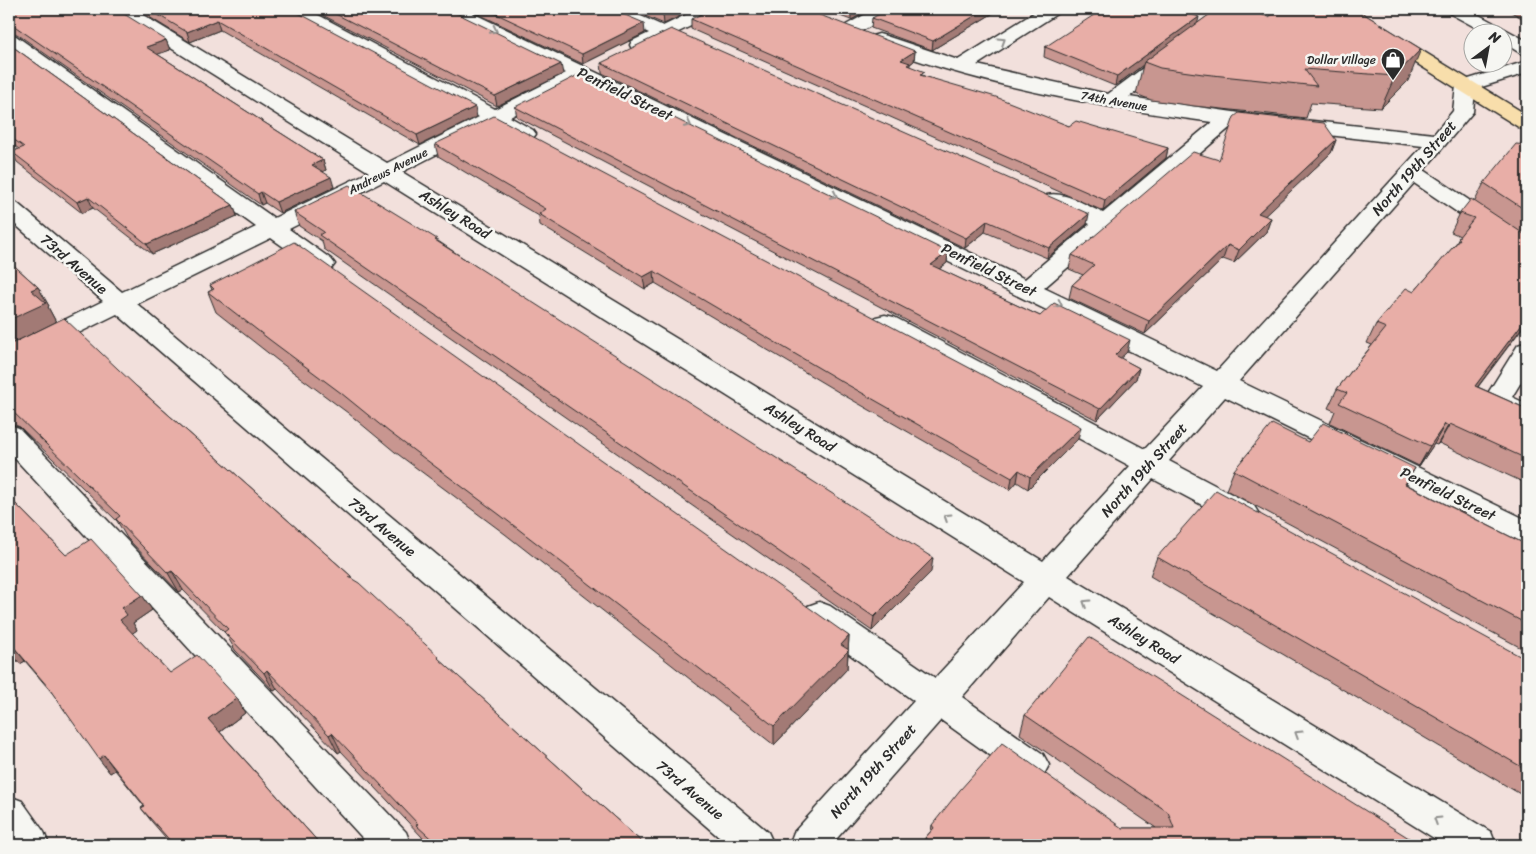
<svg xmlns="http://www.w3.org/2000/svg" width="1536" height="854" viewBox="0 0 1536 854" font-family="Sriracha,sans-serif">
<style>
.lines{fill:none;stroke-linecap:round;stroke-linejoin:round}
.minor-casing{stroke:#2b2b2b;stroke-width:3}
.highway-casing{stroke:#2b2b2b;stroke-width:3}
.minor{fill:#f6f6f2;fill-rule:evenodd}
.highway{fill:#f8deab;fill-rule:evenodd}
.wall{fill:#c89690;stroke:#2b2b2b}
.shaded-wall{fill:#a27a75;stroke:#2b2b2b}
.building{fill:#e8aea7;stroke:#2b2b2b}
.oneway{stroke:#90908e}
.labels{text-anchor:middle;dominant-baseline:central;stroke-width:5;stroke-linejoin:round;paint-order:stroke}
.far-poi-label{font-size:12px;fill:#2b2b2b;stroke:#f6f6f2;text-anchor:end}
.far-street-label{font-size:12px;fill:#2b2b2b;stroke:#f6f6f2}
.street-label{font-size:15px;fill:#2b2b2b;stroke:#f6f6f2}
</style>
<rect width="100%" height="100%" fill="#f2e0dc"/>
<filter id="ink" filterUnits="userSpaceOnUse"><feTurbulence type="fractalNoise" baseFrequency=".02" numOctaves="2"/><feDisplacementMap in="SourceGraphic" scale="10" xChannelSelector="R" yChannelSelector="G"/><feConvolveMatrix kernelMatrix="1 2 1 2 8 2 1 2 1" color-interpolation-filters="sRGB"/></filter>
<g filter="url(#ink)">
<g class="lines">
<defs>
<path id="minor" d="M112,9H133L387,163L479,117L288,13L285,9H307L495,109L566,73L444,13L441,9H464L1025,279L1090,224L1047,205L1044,200L1047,195C1065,191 1087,206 1103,213L1212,122C1098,107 981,86 872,44L870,40L872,36L879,34L886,36L958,60L1040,9H1061L1058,13L977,65L1108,94L1163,53L1170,51L1177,53L1179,57L1177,61L1129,97L1247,114L1434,134L1453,111L1456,86L1459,82L1527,61V73L1475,89L1473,112L1424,170L1527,239V256L1519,254L1414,183L1239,381L1527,520V544L1516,541L1225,397L1169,461L1254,506L1259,514L1254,522L1244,525L1234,522L1153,479L1068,576L1491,832L1496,845H1445L1049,597L962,697L1043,754L1049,765L1043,776L1031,781L1019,776L941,720L831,845H789L794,832L914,701L808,624L803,615L808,606L819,602L830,606L935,678L1024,582L384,181L289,229L331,259L335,264L331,269L323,271L315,269L271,238L137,304L768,832L774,845H728L117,314L18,363L9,366V347L103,301L9,219V201L17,203L122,292L256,227L9,48V34L16,36L274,218L369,172L115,13ZM581,81L1203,387L1145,449L894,317L885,315L876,317L872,323L876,329L1130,466L1043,561L402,172L494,125C507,132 519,142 533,138L536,134L533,130L510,117ZM1234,124L1423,146L1217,371L1044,288Z
M602,9H625L663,26L698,9H721L718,13L639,51L632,49L630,45L632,41L649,33L605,13Z
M875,9H897L894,13L858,33L852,34L846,33L843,29L846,25Z
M1446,9H1468L1527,41V55L1520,53L1504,43V32H1484L1449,13Z
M1527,342V372L1512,397L1527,404V425L1486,408L1483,401L1518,345Z
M9,425L19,428L406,832L411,845H369L9,452Z
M9,796L22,801L44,832L49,845H10Z"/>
<path id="highway" d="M1333,9H1354L1527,115V130L1520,128L1336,13Z"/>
</defs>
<use href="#minor" class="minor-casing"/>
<use href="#highway" class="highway-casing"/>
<use href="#minor" class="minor"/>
<use href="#highway" class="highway"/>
</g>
<path class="wall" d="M136,9H291L477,117L420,145L220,30L190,42Z
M311,9H448L563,74L497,106Z
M468,9H611L645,33L583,64Z
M629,9H695L664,24Z
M821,9H872L851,20Z
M1000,9L932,50L871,28L872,18Z
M1217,9L1408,81L1381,108L1311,103L1306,118L1194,106L1151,100L1136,94L1143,65L1115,86L1044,57L1045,47L1190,14L1198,23Z
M1506,9H1527V21Z
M9,13L166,40L170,50L157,54L323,160L326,170L323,172L334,187L280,213L265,203L261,205L17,34L9,33Z
M691,19L915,51L914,61L910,64L909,66L924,76L1069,126L1168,148L1166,158L1103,211L691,29Z
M9,44L233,205L237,216L152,254L93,208L82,213L17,162L12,152L19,149L9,142Z
M601,63L1087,224L1047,258L985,232L965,248L602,73Z
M515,107L948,252L947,263L939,269L1040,316L1127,352L1120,358L1139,368L1136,379L1097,420L517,117Z
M1336,140L1331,153L1264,216L1271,218L1266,232L1234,263L1223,259L1145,334L1069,298L1072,285L1083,275L1069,269L1072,255L1219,160Z
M435,144L1078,439L1028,489L1017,482L1010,490L840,393L655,283L645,289L540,225L539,216L438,156Z
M1527,145V323H1526L1478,387L1527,409V484L1439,443L1437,445L1434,444L1419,466L1330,423L1335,411L1328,408L1337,389L1372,345L1367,343L1376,324L1414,292L1455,245L1460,236L1451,232L1460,213L1475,201L1484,183Z
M294,212L438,241L931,572L872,631L324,249L322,241L299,226Z
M9,261L38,287L49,306L48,307L56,322L136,386L351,576L352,579L440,660L645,845H428L424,842L422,837L341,751L338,753L277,689L274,691L235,650L226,634L183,590L179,592L127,538L117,521L20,427L15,425L9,419Z
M210,285L849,636L847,669L774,745L505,534L395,452L348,413L277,360L216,312L208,292L212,290Z
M1308,442L1406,484L1527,545V651L1226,490L1234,470Z
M9,497L66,555L142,595L152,610L133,623L137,630L132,633L170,673L237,698L245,713L220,732L321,845H172L152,822L141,808L144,806L115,770L110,773L54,695L25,661L20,664L9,652Z
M1157,557L1527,660V798L1150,576Z
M1025,715L1420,845H924L925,838L931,831L932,825L1122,828H1156L1020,734Z"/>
<path class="shaded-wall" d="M675,9H695L664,24L663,14Z
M854,9H872L851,20V10Z
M986,9H1000L932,50L933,41Z
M1187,9H1197L1181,21L1183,11Z
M1199,17L1197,26L1144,62L1143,65L1115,86L1117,76Z
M217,20L220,30L190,42L187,32Z
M644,23L645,33L583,64L582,54Z
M166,40L170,50L150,57L146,47Z
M1421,49L1408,81L1381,108L1395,76Z
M915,51L914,61L910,64L909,73L901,60Z
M561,64L563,74L497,106L495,96Z
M475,107L477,117L420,145L417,135Z
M1336,140L1331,153L1253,227L1258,213Z
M1168,148L1166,158L1103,211L1105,200Z
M323,160L326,170L315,175L312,165Z
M331,177L334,187L280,213L276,202Z
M261,192L265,203L261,205L258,194Z
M88,197L93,208L82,213L77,202Z
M233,205L237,216L152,254L147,244Z
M1089,214L1087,224L1047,258L1049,248Z
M1271,218L1266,232L1234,263L1239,250Z
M987,221L985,232L965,248L966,238Z
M1228,245L1223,259L1145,334L1149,321Z
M948,252L947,263L930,276L931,265Z
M654,271L655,283L645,289L643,277Z
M38,287L49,306L48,307L56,322L9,345V320L31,290Z
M1527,317V321L1464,405L1475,386Z
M1130,340L1127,352L1112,366L1115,355Z
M1139,368L1136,379L1097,420L1100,409Z
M1445,424L1434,444L1419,466L1430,446Z
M1450,424L1439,443L1437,445L1448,426Z
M1081,427L1078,439L1028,489L1030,477Z
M1415,468L1404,488L1405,484Z
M1019,470L1017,482L1010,490L1012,478Z
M933,558L931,572L872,631L874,617Z
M172,571L183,590L179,592L168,573Z
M142,595L152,610L133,623L137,630L130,635L120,620L122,608Z
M849,636L847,669L774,745V726L841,645Z
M13,646L25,661L20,664L9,650Z
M267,670L277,689L274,691L264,673Z
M237,698L245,713L217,734L208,719Z
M332,733L341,751L338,753L329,735Z
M104,755L115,770L110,773L99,759Z"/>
<path class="building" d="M23,9H116L166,40L146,47L323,160L312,165L331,177L276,202L261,192L258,194L13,25L9,24V13Z
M148,9H291L475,107L417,135L217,20L187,32Z
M326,9H448L561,64L495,96Z
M486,9H611L644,23L582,54Z
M650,9H675L663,14Z
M712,9H804L915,51L901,60L910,63L907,65L925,72L920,75L996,97L1069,126L1076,121L1168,148L1105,200L691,19Z
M889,9H986L933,41L872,18Z
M1103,9H1187L1183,11L1199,17L1117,76L1045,47Z
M1217,9H1245L1269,17L1279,9H1356L1421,49L1395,76L1304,69L1317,86L1203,74L1160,68L1144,62Z
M671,29L1089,214L1049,248L987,221L966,238L601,63Z
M9,44L233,205L147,244L88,197L77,202L12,152L24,147L9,136Z
M582,73L948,252L931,265L1040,316L1054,303L1130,340L1115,355L1139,368L1100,409L515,107Z
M1239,113L1324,123L1336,140L1258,213L1271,218L1239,250L1228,245L1149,321L1072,285L1094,265L1072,255L1193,152L1219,160L1234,117Z
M494,116L1081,427L1030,477L1019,470L1012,478L841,381L654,271L643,277L539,214L546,209L435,144Z
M1516,144L1527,145V211L1484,183Z
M349,185L437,239L435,240L933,558L874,617L319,235L324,232L294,212Z
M1471,199L1527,236V317L1475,386L1527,409V459L1450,424L1448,426L1445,424L1430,446L1339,403L1347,393L1337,389L1386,328L1376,324L1406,288L1414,292L1460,239L1458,238L1474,218L1460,213Z
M294,242L849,636L841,645L849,650L774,726L500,515L389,432L341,393L270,340L208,292L214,289L210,285Z
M9,261L38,287L31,290L46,303L9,320Z
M64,318L136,386L351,576L349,577L359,583L439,657L438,658L645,845H438L416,825L418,824L332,733L329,735L267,670L264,673L224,632L228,629L172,571L168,573L116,519L120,516L9,408V366L13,363L9,361V345Z
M1323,423L1415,468L1405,484L1527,545V624L1234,470L1272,424L1308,442Z
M1216,490L1527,660V770L1157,557Z
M9,497L66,555L91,539L142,595L122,608L127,615L120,620L170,673L197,655L237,698L208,719L321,845H174L141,808L145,806L104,755L99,759L48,687L13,646L9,649Z
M1089,637L1420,845H935L925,838L934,828L932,825L960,790L1002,743L1122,828H1174L1168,812L1025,715Z"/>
<defs><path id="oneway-chevron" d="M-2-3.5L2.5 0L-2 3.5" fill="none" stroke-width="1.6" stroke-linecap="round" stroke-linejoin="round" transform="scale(1.25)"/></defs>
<g class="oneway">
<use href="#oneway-chevron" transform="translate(494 30) rotate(26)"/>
<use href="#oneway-chevron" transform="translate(1002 41) rotate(-32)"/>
<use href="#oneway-chevron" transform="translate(688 124) rotate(26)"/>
<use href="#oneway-chevron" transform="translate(834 195) rotate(26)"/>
<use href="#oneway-chevron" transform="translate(1059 304) rotate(26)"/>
<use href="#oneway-chevron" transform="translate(947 517) rotate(-148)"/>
<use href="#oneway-chevron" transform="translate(1086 603) rotate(-148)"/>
<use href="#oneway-chevron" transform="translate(1298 734) rotate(-148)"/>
<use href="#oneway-chevron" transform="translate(1437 820) rotate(-148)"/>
</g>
</g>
<defs>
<symbol id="shop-pin" viewBox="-11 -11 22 30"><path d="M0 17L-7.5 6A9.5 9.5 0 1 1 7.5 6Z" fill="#2b2b2b" stroke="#f6f6f2"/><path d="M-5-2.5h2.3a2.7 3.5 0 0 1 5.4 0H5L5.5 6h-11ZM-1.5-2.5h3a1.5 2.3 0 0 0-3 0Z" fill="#fff"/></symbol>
</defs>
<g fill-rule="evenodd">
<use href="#shop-pin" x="1379" y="46" width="28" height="38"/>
</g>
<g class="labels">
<g class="far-poi-label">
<text x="1376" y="60">Dollar Village</text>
</g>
<g class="far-street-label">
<text transform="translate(1114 101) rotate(10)">74th Avenue</text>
<text transform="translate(388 171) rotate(-27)">Andrews Avenue</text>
</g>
<g class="street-label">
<text transform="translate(625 94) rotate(26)">Penfield Street</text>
<text transform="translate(1414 168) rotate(-49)">North 19th Street</text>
<text transform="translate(455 214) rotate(32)">Ashley Road</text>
<text transform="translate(74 264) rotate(41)">73rd Avenue</text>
<text transform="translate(989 270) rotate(26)">Penfield Street</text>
<text transform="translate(800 427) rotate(32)">Ashley Road</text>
<text transform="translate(1144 470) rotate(-48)">North 19th Street</text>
<text transform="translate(1448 494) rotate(26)">Penfield Street</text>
<text transform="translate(382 527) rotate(40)">73rd Avenue</text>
<text transform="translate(1144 639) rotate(32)">Ashley Road</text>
<text transform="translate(873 771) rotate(-48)">North 19th Street</text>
<text transform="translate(690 790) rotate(40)">73rd Avenue</text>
</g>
</g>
<rect width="1536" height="854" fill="none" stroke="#f6f6f2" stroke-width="30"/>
<rect x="15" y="15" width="1506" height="824" fill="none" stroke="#2b2b2b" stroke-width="2" filter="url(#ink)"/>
<g transform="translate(1488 48) rotate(32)"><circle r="24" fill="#f6f6f2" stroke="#a5a5a2"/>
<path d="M0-4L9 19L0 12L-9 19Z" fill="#2b2b2b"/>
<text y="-8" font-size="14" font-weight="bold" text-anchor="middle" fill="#2b2b2b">N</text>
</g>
</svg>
